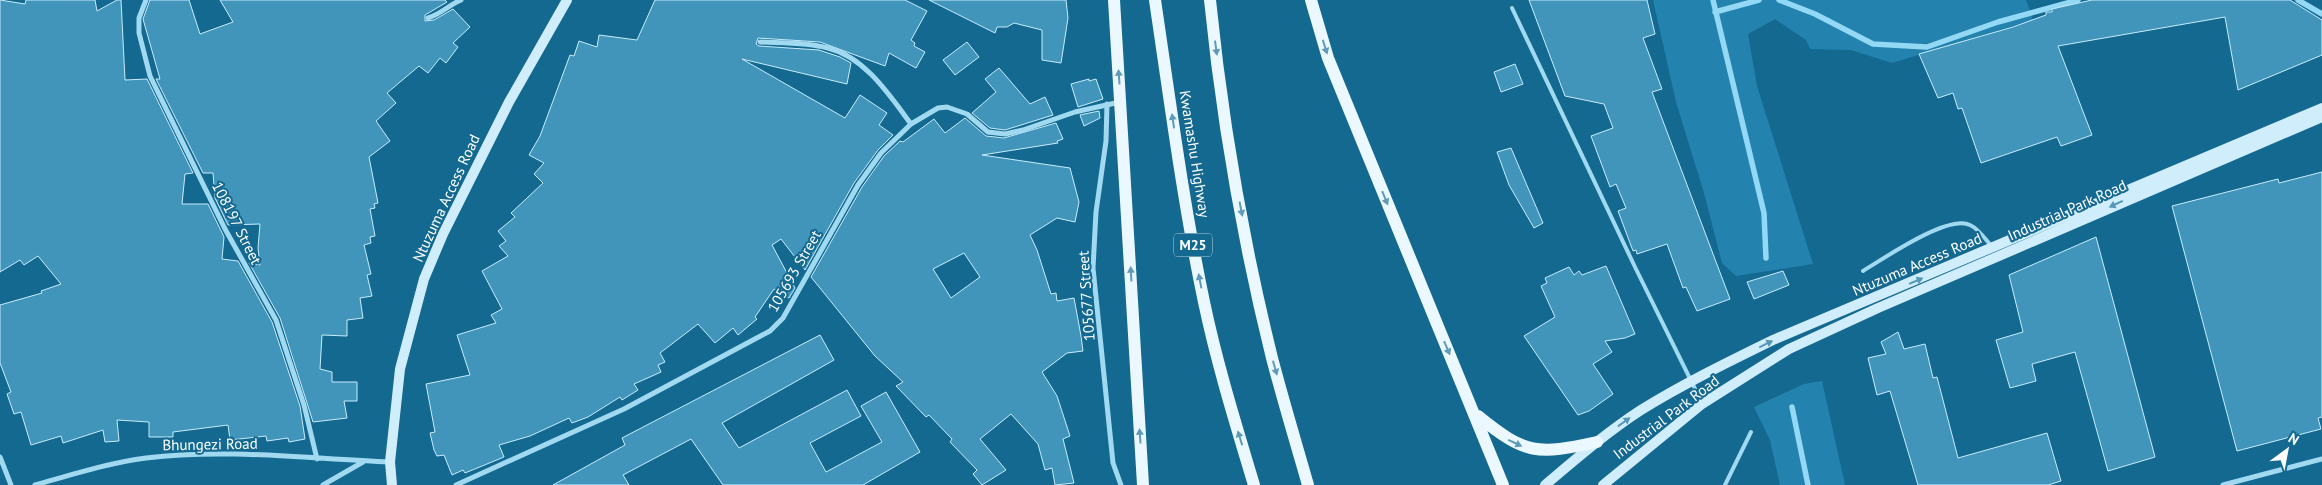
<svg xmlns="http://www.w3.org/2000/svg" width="2322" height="485" viewBox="0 0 2322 485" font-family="'PT Sans',sans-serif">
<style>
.green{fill:#2383ae}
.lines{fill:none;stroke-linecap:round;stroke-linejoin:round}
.stream{stroke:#93d8f4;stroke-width:5.5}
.building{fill:#4195bb;stroke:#c8ecfc;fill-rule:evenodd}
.lane{stroke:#a1d9f1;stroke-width:4}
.street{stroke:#a1d9f1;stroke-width:5}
.secondary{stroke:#d0edfc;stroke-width:10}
.primary{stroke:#ebf8ff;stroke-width:12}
.oneway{fill:#5f9bb8}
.oneway2{fill:#5697b6}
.labels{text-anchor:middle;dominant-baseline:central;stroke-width:4;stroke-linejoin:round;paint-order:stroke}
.shield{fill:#146991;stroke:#b8d2de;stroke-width:1}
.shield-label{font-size:14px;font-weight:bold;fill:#fff}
.street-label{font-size:15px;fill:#fff;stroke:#146991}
</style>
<rect width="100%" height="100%" fill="#146991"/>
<path class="green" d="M1653,0H2026L2033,20L1892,63L1851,50L1810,49L1806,40L1775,19L1748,34L1757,86L1813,264L1736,276L1722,263L1704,193L1676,102Z
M1822,381L1845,485H1780L1770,440L1754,407L1804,384Z"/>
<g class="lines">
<path class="stream" d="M1713,0L1764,213L1766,258
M1779,0L1815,14L1873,44L1927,47L1998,22L2078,0
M2298,0L2322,14
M1715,12L1759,0
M1792,407L1808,485"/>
</g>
<path class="building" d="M0,0L25,4L26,0H95L97,11L117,0H121L125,80L147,79L193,173L185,174L182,204H208L224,237L222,259L238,261L272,322L300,406L305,439L289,442L288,438L267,441L266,436L230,440L228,425L173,432V437H149V422L117,420L119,441L105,442L103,430L63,443L61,436L31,445L21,412L14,414L7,394L11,392L0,363V305L42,293L41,291L61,284L38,256L24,265L20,260L0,272Z
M150,0H189L200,34L233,22L220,0H445L447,2L425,15V21L434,20L453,9L470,27L453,43L458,47L446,63L440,58L428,73L419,66L387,93L396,103L376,121L390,141L369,157L378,203L374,204L375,208L370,209L375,236L370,237L371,243L364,245L371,274L367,275L372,296L360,298L363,318L347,320V336L322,335L320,369L332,372V382H357V401H344L347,418L313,422L280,318L249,263L260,265L258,248L260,224L228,225L215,198L213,173H203L156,79H160L143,19Z
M655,0H905L927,11L911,40L915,43L914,46L925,52L916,68L889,53L885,66L820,42L758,38L756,44L759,46L819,50L840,57L851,63L847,84L742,59L845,118L860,95L887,113L879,125L893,135L878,150L854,183L805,270L781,239L772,245L795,288L789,298L774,289L755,317L757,319L738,335L733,328L715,343L698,324L660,353L665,362L658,365L661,372L634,384L638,390L622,400L620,397L588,417L572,423L569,418L530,436L499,445L504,457L465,473L463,470L452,475L444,455L437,456L434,450L430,433L435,432L426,384L470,375L457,335L496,323L491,315L502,309L482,271L508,256L499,246L506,241L498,231L515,217L511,213L543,183L534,174L544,163L529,155L540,136L570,55L574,56L579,41L597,47L599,35L637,40Z
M929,0H1066L1068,18L1061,63L1042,60V30L1014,23L1007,27H997L995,33Z
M1529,0H1647L1655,34L1643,38L1662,89L1652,92L1730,299L1697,311L1686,287L1683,288L1667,244L1637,254L1636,250L1633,251L1618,211L1626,208L1616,184L1610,187L1591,136L1613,128L1604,104L1565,96Z
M2092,0H2290L2322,20V55L2238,90L2225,17L2058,46L2092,135L2061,146L2057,137L1981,163L1962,108L1958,109L1953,93L1938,98L1919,54L2013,27L2046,15V12H2052V9Z
M967,42L979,57L955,75L943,60Z
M1515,64L1523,84L1501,92L1494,72Z
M999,68L1030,104L1045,97L1053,115L1005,130L990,128L972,113L996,92L985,79Z
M1089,79V81L1096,79L1103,99L1078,107L1071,84Z
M1099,111L1100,118L1084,126L1080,115Z
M965,118L986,136L1004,138L1056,123L1063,139L1057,141L1058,143L982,155L1070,168L1079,202L1075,222L1057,218L1030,235L1037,250L1051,294L1056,293L1057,301L1074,298L1081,336L1083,351L1067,353L1042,372L1057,396L1070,436L1063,439L1074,483L1055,485L1052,468L1045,470L1038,444L1011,414L980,439L1006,470L982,485L973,474L977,470L950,442L952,439L929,415L926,417L896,386L903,382L875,356L811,277L862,187L884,156L900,141L903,142L934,119L945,133ZM964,253L980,277L951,298L933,269Z
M1511,148L1543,223L1534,228L1509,185L1497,152Z
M2322,172V417L2318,418L2321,429L2237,451L2172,206L2278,179L2279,183Z
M2096,237L2155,457L2108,471L2075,352L2032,364L2036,381L2010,388L1996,340L2023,332L2009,275Z
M1606,266L1635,334L1625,338L1605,341L1612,352L1593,364L1613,394L1589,411L1578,415L1524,336L1555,317L1541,286L1547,283L1545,278L1569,267L1574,275L1579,271L1582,275Z
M1783,271L1789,285L1754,299L1747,282Z
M1898,332L1904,349L1925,344L1933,378L1937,377L1958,458L2047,433L2061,481L2048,485H1918L1890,391L1877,395L1868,358L1886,354L1881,342Z
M820,335L834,360L722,423L739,448L847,390L861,416L810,443L826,472L882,442L861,406L886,392L920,452L863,485H723L691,439L623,475L629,485H553L625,445L622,438Z"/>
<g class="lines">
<path class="lane" d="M1512,8L1635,267L1702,403
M1863,271C1883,259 1948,214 1970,225C1979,229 1986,240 1992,247
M1725,485L1751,432"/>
<path class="street" d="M146,0L139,18V33L150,76L225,229L276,320L304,405L317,459
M428,18C441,14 449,5 461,0
M760,42C782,43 806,42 828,48C865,57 890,96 911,124
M1107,104L1106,141L1096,212L1093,268L1113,463L1121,485
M0,457L11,485
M35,485C71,475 108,463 146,458C227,448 309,459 390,462
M323,485L363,462
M456,485L624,409L770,331L783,318L858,185L881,153L911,124L938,108L947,107L967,114L988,132L1005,134L1023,130L1075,112L1120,102
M2223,485L2322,459"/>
<path class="secondary" d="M392,485L390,462L400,369L424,279L443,234L509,102L567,0
M1545,485C1576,459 1607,432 1641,410C1683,384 1728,362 1773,340L2322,108
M1603,485L1702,404L1789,349L1878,308L2322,117"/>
<path class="primary" d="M1114,0L1143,485
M1155,0C1170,101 1183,202 1204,302C1217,364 1236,425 1254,485
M1210,0C1222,120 1243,241 1272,358C1283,400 1296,443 1308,485
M1311,0L1328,58L1503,485
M1478,416C1526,455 1537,455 1597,442"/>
</g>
<defs><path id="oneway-solid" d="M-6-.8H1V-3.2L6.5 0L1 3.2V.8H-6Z" transform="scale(1.25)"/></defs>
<g class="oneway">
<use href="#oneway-solid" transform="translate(1325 47) rotate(73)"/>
<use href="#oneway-solid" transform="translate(1216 48) rotate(82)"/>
<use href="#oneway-solid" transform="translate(1119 77) rotate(-94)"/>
<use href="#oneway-solid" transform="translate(1173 121) rotate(-98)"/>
<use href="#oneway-solid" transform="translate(1385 198) rotate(68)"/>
<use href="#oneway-solid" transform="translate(1241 209) rotate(79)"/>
<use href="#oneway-solid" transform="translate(1131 274) rotate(-93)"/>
<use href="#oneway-solid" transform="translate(1200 281) rotate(-101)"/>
<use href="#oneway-solid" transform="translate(1447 348) rotate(67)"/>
<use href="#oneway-solid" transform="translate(1275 368) rotate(74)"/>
<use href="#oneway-solid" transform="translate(1140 436) rotate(-94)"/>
<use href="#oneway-solid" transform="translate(1240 438) rotate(-107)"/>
<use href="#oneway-solid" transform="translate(1515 443) rotate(25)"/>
</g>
<g class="oneway2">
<use href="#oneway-solid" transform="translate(2116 204) rotate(155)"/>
<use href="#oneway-solid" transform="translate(1916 281) rotate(-23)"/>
<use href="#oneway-solid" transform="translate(1766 344) rotate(-26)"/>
<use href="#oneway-solid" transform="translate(1624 422) rotate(-36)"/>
</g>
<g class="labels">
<rect class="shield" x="1174" y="233.5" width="38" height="23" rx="4"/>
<g class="shield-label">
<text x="1193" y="245">M25</text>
</g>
<g class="street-label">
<text transform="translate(1195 154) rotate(81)">Kwamashu Highway</text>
<text transform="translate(446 198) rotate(-65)">Ntuzuma Access Road</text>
<text transform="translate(2067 210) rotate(-24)">Industrial Park Road</text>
<text transform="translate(237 223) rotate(63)">108197 Street</text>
<text transform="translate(1917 264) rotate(-23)">Ntuzuma Access Road</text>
<text transform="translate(794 271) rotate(-60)">105693 Street</text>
<text transform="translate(1086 296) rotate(-94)">105677 Street</text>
<text transform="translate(1666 417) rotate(-37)">Industrial Park Road</text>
<text transform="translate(210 444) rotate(-1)">Bhungezi Road</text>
</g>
</g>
<g transform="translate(2287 450) rotate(32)" stroke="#146991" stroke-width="4" paint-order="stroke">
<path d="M0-4L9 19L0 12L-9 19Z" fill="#ffffff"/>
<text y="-8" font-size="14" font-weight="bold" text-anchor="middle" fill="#ffffff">N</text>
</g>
</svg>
